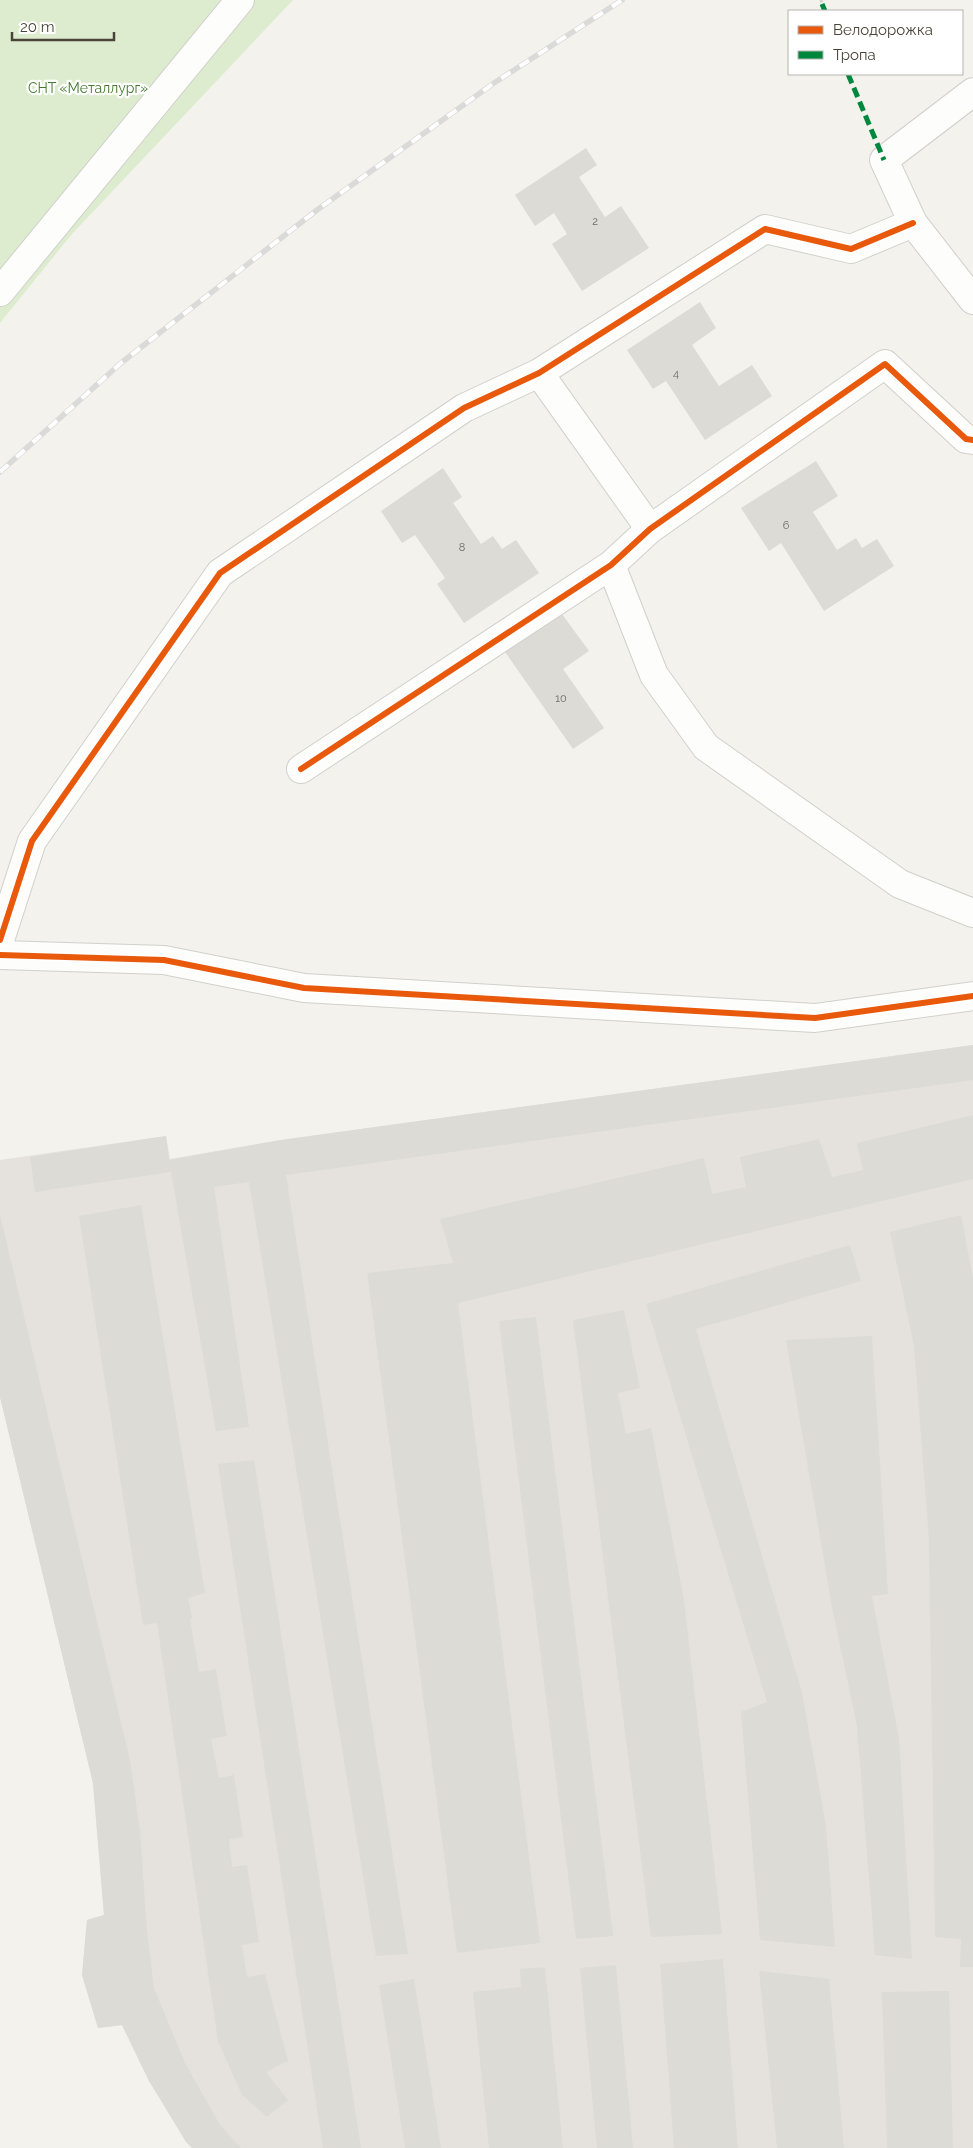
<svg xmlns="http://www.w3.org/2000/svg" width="973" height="2148" viewBox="0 0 973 2148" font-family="Raleway,sans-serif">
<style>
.industrial{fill:#e5e2dd}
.green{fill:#ddeccf}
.building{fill:#dcdbd6}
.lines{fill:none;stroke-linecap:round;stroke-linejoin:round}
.minor-casing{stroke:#d1d0cb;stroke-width:30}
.path{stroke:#d3d2cb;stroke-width:3;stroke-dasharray:2.5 2.5;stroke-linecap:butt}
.minor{stroke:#fdfdfc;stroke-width:28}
.rail-casing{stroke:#dadad9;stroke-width:5.5}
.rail{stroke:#fff;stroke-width:4;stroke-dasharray:11;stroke-linecap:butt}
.quiet{stroke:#00873e;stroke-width:5;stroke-dasharray:10 5;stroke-linecap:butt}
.cycleway-casing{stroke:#fff;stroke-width:9}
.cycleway{stroke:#e8590c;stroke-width:6}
.labels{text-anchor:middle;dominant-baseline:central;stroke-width:4.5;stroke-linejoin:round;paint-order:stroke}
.number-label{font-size:11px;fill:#6e6a61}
.park-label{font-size:14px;fill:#42792e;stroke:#fff}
</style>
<rect width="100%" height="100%" fill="#f3f2ed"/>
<path class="industrial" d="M973,1045V2148H192L149,2081L122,2025L98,2028L82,1975L87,1920L104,1915L93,1783L0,1397V1160L166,1136L170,1159L281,1140Z"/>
<path class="green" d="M0,0H293L72,234L0,323Z"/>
<path class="building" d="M586,148L597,165L579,177L605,217L621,206L649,248L582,291L552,244L567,234L554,213L535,226L515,195Z
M700,302L716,328L692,345L719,386L752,365L772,396L705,440L666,381L653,389L627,350Z
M816,461L838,496L813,512L837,550L856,538L862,548L877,539L894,566L824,611L781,543L769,551L741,508Z
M443,468L462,497L453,503L481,544L493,536L502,549L516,540L539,573L464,623L437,584L445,578L415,535L402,543L381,511Z
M559,610L589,651L563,669L604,728L573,749L503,649Z
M973,1045V1080L286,1175L408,1954L376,1956L249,1182L214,1187L249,1427L216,1431L171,1172L35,1192L30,1157L166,1136L169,1160L281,1140Z
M973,1115V1179L458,1303L540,1943L457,1953L367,1273L453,1263L440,1219L704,1158L712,1194L746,1187L740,1157L819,1139L832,1177L863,1170L857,1143Z
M141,1205L205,1593L188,1598L192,1618L190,1619L199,1672L216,1669L227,1736L211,1739L219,1778L234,1775L243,1837L229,1839L232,1867L247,1865L259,1942L242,1945L247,1977L265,1974L288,2061L266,2072L288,2100L267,2117L242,2095L218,2041L157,1623L143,1625L79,1216Z
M0,1215L130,1760L140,1831L147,1931L154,1988L185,2063L220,2125L241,2148H192L186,2142L149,2081L122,2025L98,2028L82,1975L87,1920L104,1915L93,1783L0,1397Z
M961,1215L973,1278V1967H960L961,1939L935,1937L929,1540L914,1346L890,1232Z
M850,1245L861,1281L696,1329L802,1693L826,1826L835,1947L760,1940L741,1712L767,1702L646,1304Z
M624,1310L640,1388L618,1393L626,1434L651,1428L684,1600L722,1934L651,1937L573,1320Z
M536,1317L613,1936L576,1939L499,1321Z
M872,1336L888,1594L872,1596L899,1739L912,1959L875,1955L857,1726L832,1607L786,1340Z
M254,1460L361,2148H323L218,1464Z
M723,1959L738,2148H674L660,1964Z
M616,1965L633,2148H597L580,1968Z
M545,1967L563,2148H489L473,1992L521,1987L520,1969Z
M759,1971L829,1979L844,2148H777Z
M414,1979L441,2148H405L379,1985Z
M949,1991L953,2148H887L882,1992Z"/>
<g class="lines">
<defs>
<path id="minor" d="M973,92L884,160L913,223L973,300
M0,292L240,0
M539,373L650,529
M611,565L654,675L706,747L900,884L973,913
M301,769L611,565L650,529L885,364L966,439L973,440
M0,940L32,841L220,573L464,408L539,373L765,229L851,249L913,223
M0,955L164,960L304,988L815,1018L973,996"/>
</defs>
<use href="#minor" class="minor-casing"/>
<path class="path" d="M821,0L822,4"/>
<use href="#minor" class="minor"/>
<defs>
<path id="rail" d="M0,472L121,363L317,210L494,83L622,0"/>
</defs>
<use href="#rail" class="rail-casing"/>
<use href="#rail" class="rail"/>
<path class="quiet" d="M822,4L825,11
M848,74L884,160"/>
<defs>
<path id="cycleway" d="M301,769L611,565L650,529L885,364L966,439L973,440
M0,940L32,841L220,573L464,408L539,373L765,229L851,249L913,223
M0,955L164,960L304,988L815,1018L973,996"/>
</defs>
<use href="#cycleway" class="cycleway-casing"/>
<use href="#cycleway" class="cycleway"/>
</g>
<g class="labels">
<g class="number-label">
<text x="595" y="221">2</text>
<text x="676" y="373">4</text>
<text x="786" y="525">6</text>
<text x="462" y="547">8</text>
<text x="561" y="698">10</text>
</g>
<g class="park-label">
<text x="88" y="88">СНТ «Металлург»</text>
</g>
</g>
<rect x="788" y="10" width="175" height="65" fill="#ffffff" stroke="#b6b4b0"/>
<rect x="798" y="26" width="25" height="8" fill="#e8590c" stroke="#b6b4b0"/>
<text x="833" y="35" font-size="15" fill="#494439">Велодорожка</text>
<rect x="798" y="51" width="25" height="8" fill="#00873e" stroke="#b6b4b0"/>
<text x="833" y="60" font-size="15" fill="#494439">Тропа</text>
<path d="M12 32v8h102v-8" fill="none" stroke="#494439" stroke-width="2.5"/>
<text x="20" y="32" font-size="15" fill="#494439" stroke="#ffffff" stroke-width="4" paint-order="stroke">20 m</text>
</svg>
